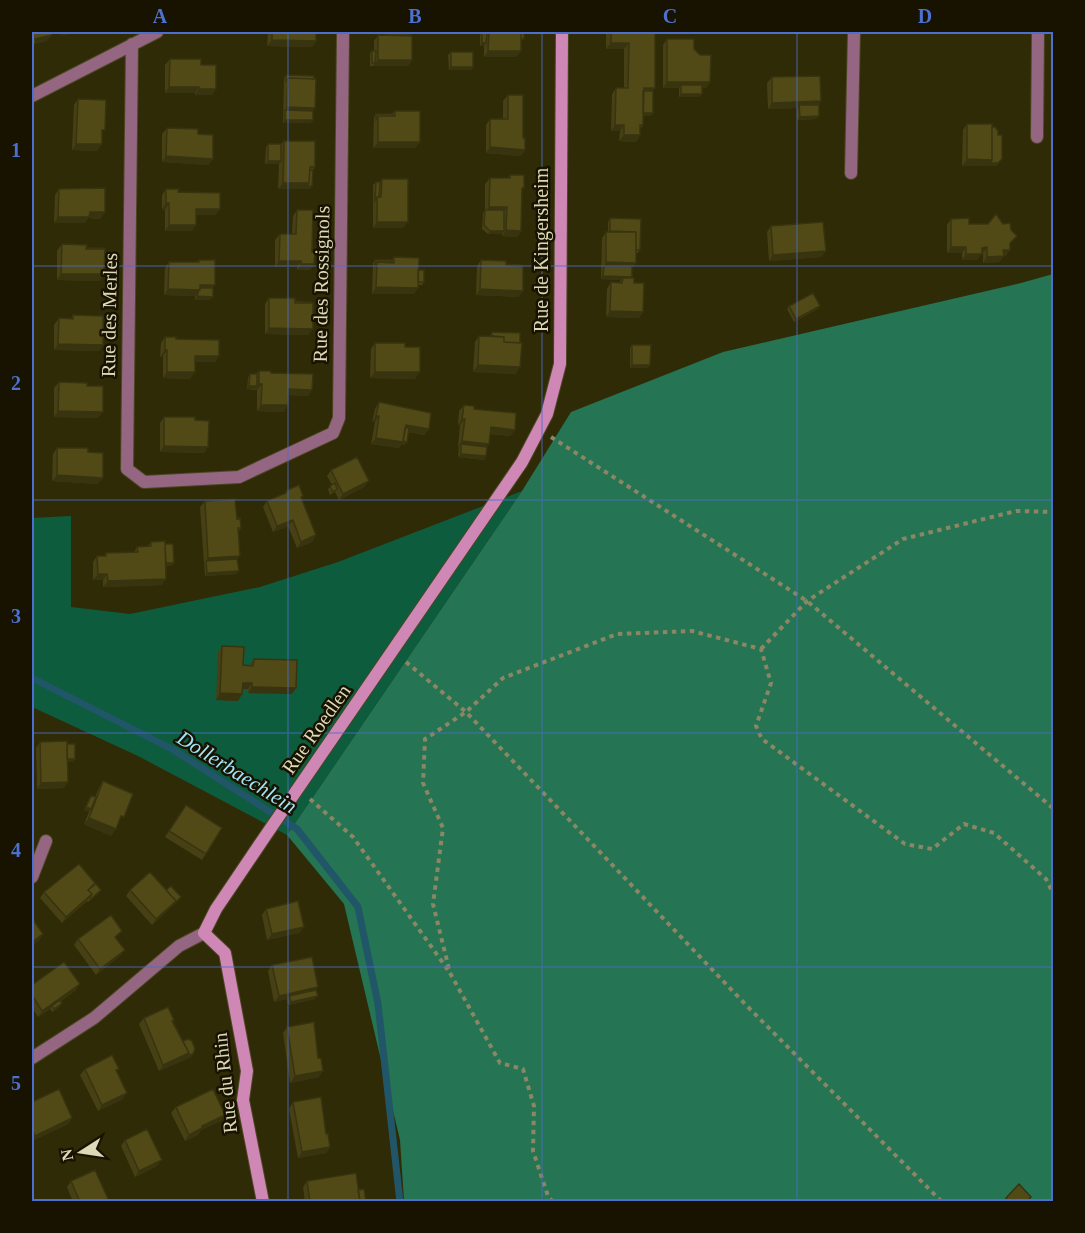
<svg xmlns="http://www.w3.org/2000/svg" width="1085" height="1233" viewBox="0 0 1085 1233" font-family="Georgia,serif">
<style>
.green{fill:#0e5c3e}
.forest{fill:#257453}
.lines{fill:none;stroke-linecap:round;stroke-linejoin:round}
.stream{stroke:#205667;stroke-width:7}
.lane-casing{stroke:#4c4723;stroke-width:14}
.street-casing{stroke:#4c4723;stroke-width:14}
.secondary-casing{stroke:#4c4723;stroke-width:14}
.path{stroke:#8b8664;stroke-width:4;stroke-dasharray:4.5 4.5;stroke-linecap:butt}
.lane{stroke:#946682;stroke-width:12}
.street{stroke:#946682;stroke-width:12}
.secondary{stroke:#cf87b5;stroke-width:12}
.wall{fill:#464014}
.shaded-wall{fill:#393410}
.building{fill:#514a17;stroke:#393410;stroke-width:1.5}
.grid{fill:none;stroke:#4d70d0;stroke-width:1.5;stroke-opacity:0.55}
.labels{text-anchor:middle;dominant-baseline:central;stroke-width:5;stroke-linejoin:round;paint-order:stroke}
.street-label{font-size:20px;fill:#dcd8b8;stroke:#171300}
.water-label{font-size:21px;font-style:italic;fill:#a1e4fc;stroke:#171300}
.neatline{fill:none;stroke:#4d70d0;stroke-width:2}
.grid-label{font-size:20px;text-anchor:middle;font-weight:bold;fill:#4d70d0}
</style>
<rect width="100%" height="100%" fill="#302b07"/>
<path class="green" d="M522,491L287,835L138,756L32,707V518L71,516V607L130,614L260,587L338,562Z"/>
<path class="forest" d="M1053,274V1201H404L400,1140L344,904L287,835L522,491L571,412L723,352L1021,283Z"/>
<g class="lines">
<path class="stream" d="M32,678L172,749L297,829L358,907L378,1004L400,1202"/>
<defs>
<path id="lane" d="M1037,137L1038,32
M851,173L854,32"/>
<path id="street" d="M132,44L127,469L144,482L239,477L333,433L339,418L343,32
M32,96L157,32
M32,877L46,841
M32,1058L94,1018L179,946L204,933"/>
<path id="secondary" d="M263,1202L243,1100L247,1071L225,953L204,933L216,909L266,835L522,462L547,414L560,364L562,32"/>
</defs>
<use href="#lane" class="lane-casing"/>
<use href="#street" class="street-casing"/>
<use href="#secondary" class="secondary-casing"/>
<path class="path" d="M551,437L807,601L1054,809
M761,649L807,601L903,539L1016,511L1054,512
M406,662L466,712L748,1007L942,1202
M310,799L353,837L448,970
M553,1202L548,1196L533,1151L534,1106L523,1069L500,1063L450,973L433,904L443,828L423,783L425,739L466,712L503,678L617,634L692,631L761,649L771,683L756,726L762,739L905,844L932,849L964,824L994,833L1046,879L1054,895"/>
<use href="#lane" class="lane"/>
<use href="#street" class="street"/>
<use href="#secondary" class="secondary"/>
</g>
<path class="wall" d="M268,32H316V41L312,47L267,46Z
M385,32H410L412,60L408,66H370V54L372,51H374V41L378,35H385Z
M482,32H524L521,42V51L516,57H484V45L480,46V35Z
M606,32H655V88L653,91L651,116H643V125L640,129V135L636,142L619,141L620,131H611L612,94L616,88H624V49H606Z
M667,39L694,49L710,82L706,88H702L700,97H679V88H663V45Z
M451,52L471,70H449L448,55Z
M170,59L201,65L216,89L212,95H195V93H165V65Z
M286,75L313,111V120L310,123H283L284,78Z
M772,77L819,105L817,119L797,120V108L768,109L767,83Z
M508,95L523,138L525,150L521,156L486,153V125L490,119H503V101Z
M78,99L102,134L97,151L72,150L74,105Z
M395,111L420,142L415,148H373L374,117L376,114H392Z
M967,124L992,127L1000,162L996,166H962L963,130Z
M167,128L198,134L213,159L208,165L162,162V134Z
M284,141L315,167L313,170L312,186L310,189H278L279,164H265L266,147L268,144H281Z
M510,175L522,191L521,231L517,237L502,236V234H488L482,229L483,213L485,210V184L490,178H508Z
M382,179L403,228H373V185L376,182H380Z
M59,189L105,212L100,219L88,218L85,223H54L55,195Z
M166,189L178,192L220,209L215,215H196L192,231H165V210L162,209V195Z
M297,210L312,252L314,264L310,270H297V267H275V240L280,234H292L293,216Z
M610,218L640,250L638,253H636V263L632,268V278L643,312L639,318L606,317L607,289L611,282L619,283L621,280L601,279L602,238L606,232H608V222Z
M951,219L969,224H1003L1017,236L1010,244L1006,256H1004L999,262L983,263V253H982L977,260H962V253H947V225Z
M771,226L826,251L821,257L769,261L767,232Z
M62,244L86,248L104,274L100,281L57,280V251Z
M394,257L418,270L424,282L422,285H418V288L414,294H372L373,263L375,260H392Z
M199,260L213,288L210,300H195V296L164,295L165,268L169,262H197Z
M481,260L506,264L523,291L518,297L476,295L477,266Z
M269,298L311,303L313,329L308,335L265,334V304Z
M789,306H820L818,309L794,322L787,309Z
M73,315L103,345L99,351L54,350V325L59,318L71,319Z
M492,332L520,343L516,374L473,372L475,342L479,336H490Z
M165,337L176,339L215,362H195L190,379L163,378V356L160,357L161,343Z
M375,343L405,347L415,379L370,378L371,349Z
M632,345L648,368H630V348Z
M259,371L271,373L308,396L289,395L284,412L257,411V390L247,389L248,378L250,374H256Z
M59,382L87,386L98,418L54,417V388Z
M379,402L429,429L424,435L408,432L407,442L404,445L401,444L399,448L371,444L375,422H372L375,409Z
M464,405L474,409L515,430L510,436L490,434L487,447L486,456L484,460L458,457L459,447H458L460,425H458L459,411Z
M164,417L195,420L208,447L204,453L160,452V423Z
M57,448L88,452L98,484L52,481L53,454Z
M331,470L369,481L364,487L339,500L335,492L330,495L328,489L332,485L327,476Z
M287,490L302,498L316,535L312,542L297,548L288,526L273,532L263,507L267,501L283,495Z
M205,501L237,519L241,528L238,532L236,574L205,576L200,507Z
M151,542L165,544L174,563L171,566H166L162,585L103,587V580H93V562L97,556H104L106,553L134,552L137,547L148,546Z
M222,646L243,665H249L254,659L292,694L248,693V689H243L242,694L238,701L216,700L218,652Z
M40,742L67,744L73,762H67L64,788L37,789L36,748Z
M103,781L119,823H118L111,836L84,824L89,812L84,810L89,799L91,796L95,797L99,788Z
M186,805L222,828L202,860L165,837Z
M95,883L93,886L101,890L99,893L88,902L87,901L62,923L40,898L44,892Z
M130,890H166L179,900L152,925L126,896Z
M266,909L304,927L299,933L267,940L262,915Z
M118,938L116,939L125,950L120,956L96,975L74,945L78,939Z
M272,965L315,999L288,1005L287,999L274,1002L268,971Z
M32,985L76,990L61,1001L62,1003L60,1006L52,1012L50,1009L38,1017L32,1008Z
M144,1018L174,1020L173,1021L191,1057L159,1071L139,1024Z
M287,1027L318,1058L319,1077L290,1083L283,1033Z
M85,1069L123,1099L98,1111L80,1075Z
M32,1102L72,1118L68,1124L32,1141Z
M293,1102L326,1134L330,1147L326,1153L298,1158L289,1109Z
M176,1107L221,1121L201,1130L198,1135L185,1141L171,1113Z
M125,1140L157,1166L135,1177L121,1146Z
M71,1181L108,1202H73L67,1187Z
M307,1181L358,1190L366,1202H305L303,1187Z"/>
<path class="shaded-wall" d="M63,32H78L77,33L60,36Z
M52,35L47,41L35,44L32,49V44L35,39Z
M272,40L316,41L312,47L267,46Z
M482,43H486L484,46H480Z
M611,43H629L624,49H606Z
M488,51H521L516,57H484Z
M378,60H412L408,66H373Z
M451,67H473L471,70H449Z
M667,82H710L706,88H681V85L679,88H663Z
M169,87H199L195,93H165Z
M644,88H655L651,94H641Z
M199,89H216L212,95H195Z
M681,94H702L700,97H679Z
M821,101L817,108L799,105L797,108L768,109L772,103Z
M287,107L315,108L311,114L285,110Z
M641,113H653L651,116H639Z
M819,116L817,119L797,120L800,117Z
M285,120H313L310,123H283Z
M615,125H624L620,131H611Z
M624,135H640L636,142L619,141Z
M378,142H420L415,148H373Z
M76,144H102L97,151L72,150Z
M490,147L525,150L521,156L486,153Z
M166,156L213,159L208,165L162,162Z
M967,159H1002L996,166H962Z
M268,161H281L279,164H265Z
M283,183H309L312,186L310,189H278Z
M166,203H169L165,210L162,209Z
M489,207H507L502,213H485Z
M196,209H220L215,215H192Z
M90,212H105L100,219L88,218L85,223H54L58,217Z
M377,222H408L403,228H373Z
M169,225H196L192,231H165Z
M506,230L521,231L517,237L502,236Z
M490,231H504L502,234H488Z
M951,247H966L962,253H947Z
M987,247L983,253L978,254L982,248Z
M1003,250H1010L1006,256H999Z
M826,251L821,257L769,261L773,255Z
M966,254H982L977,260H962Z
M1004,256L999,262L983,263L987,257Z
M279,261H301L297,267H275Z
M606,262L636,263L632,269L604,266Z
M301,264H314L310,270H297Z
M61,274H104L100,281L57,280Z
M603,276L632,277L630,280L623,278L621,280L601,279Z
M200,285H215L210,291H199L196,296L164,295L168,289Z
M376,287L418,288L414,294H372Z
M480,289L523,291L518,297L476,295Z
M197,296L213,297L210,300H195Z
M820,306L818,309L794,322L796,319Z
M610,311L643,312L639,318L606,317Z
M269,328L313,329L308,335L265,334Z
M58,344L103,345L99,351L54,350Z
M165,350H167L163,356L160,357Z
M195,356H219L215,362H191Z
M478,365L520,367L516,374L473,372Z
M632,365H650L648,368H630Z
M167,372H195L190,379L163,378Z
M375,372H420L415,379L370,378Z
M259,384H262L257,390H255Z
M249,386H257L255,389H247Z
M289,389L312,390L308,396L284,395Z
M261,405H288L284,412L257,411Z
M58,411L103,412L98,418L54,417Z
M376,416H379L375,422H372Z
M462,419H465L460,425H458Z
M406,425L429,429L424,435L403,431Z
M491,427L515,430L510,436L487,433Z
M376,438L401,441L407,442L404,445L401,444L399,448L371,444Z
M462,441L489,444L485,450L461,444L459,447H458Z
M164,446L208,447L204,453L160,452Z
M461,454L486,456L484,460L458,457Z
M57,475L103,478L98,484L52,481Z
M369,481L364,487L339,500L343,494Z
M293,520L288,526L273,532L277,526Z
M316,535L312,542L297,548L301,542Z
M240,556L235,562L206,561L208,558Z
M164,563H174L171,566L162,567Z
M239,571L236,574L205,576L207,573Z
M98,574H107L103,580H93Z
M166,579L162,585L103,587L108,581Z
M243,683H252L248,689H239Z
M252,687L296,688L292,694L248,693Z
M220,693L242,694L238,701L216,700Z
M65,759H75L73,762H63Z
M68,782L64,788L37,789L41,783Z
M86,807L91,809L89,812L84,810Z
M89,818L116,829L111,836L84,824Z
M92,894L87,900L62,923L66,917Z
M181,897L179,900L152,925L156,919L176,901Z
M304,927L299,933L267,940L272,934Z
M43,934L39,941L32,946V942Z
M125,950L120,956L96,975L100,969Z
M80,984L76,990L52,1007V1006L50,1009L38,1017L42,1011Z
M318,987L314,994L289,996L287,999L274,1002L279,996Z
M318,996L315,999L288,1005L291,1002Z
M189,1053L193,1054L191,1057L159,1071L163,1065Z
M323,1071L319,1077L290,1083L295,1076Z
M127,1093L123,1099L98,1111L102,1105Z
M225,1115L221,1121L201,1130L198,1135L185,1141L189,1135L202,1126Z
M72,1118L68,1124L32,1141L35,1136Z
M330,1147L326,1153L298,1158L302,1152Z
M162,1160L157,1166L135,1177L139,1171Z"/>
<path class="building" d="M32,32H51L52,35L35,39L36,43L32,44Z
M272,32H316V41L272,40Z
M387,32H410V35H387Z
M482,32H487L486,43H482Z
M489,32H521V51H488Z
M521,32H524V39H521Z
M611,32H655V88H644L643,125H640V135H624V125H615L616,88H628L629,43H611Z
M378,35L412,36V60H378Z
M667,39H694V49L700,55H711L710,82H667Z
M372,51H376L375,63H372Z
M451,52H473V67H451Z
M170,59H201V65H216V89H199V87H169Z
M286,75L314,76V79L288,78L286,81Z
M820,76L821,101L772,103V77Z
M288,78L316,79L315,108L287,107Z
M681,85H702V94H681Z
M643,91H653V113H643Z
M508,95H523V138H525V150L490,147V119H508Z
M78,99L106,100L105,130H102V144H76Z
M799,105H819V116L800,117Z
M285,110L313,111V120H285Z
M395,111H420V142H378V116H395Z
M376,114H392L393,116H378L376,119Z
M967,124H992V160L967,159Z
M992,127H995L998,131V135H1002V159L998,163H990L992,160Z
M167,128L198,129V134L213,135V159L166,156Z
M284,141H315V167H310L309,183H283Z
M268,144H281V161H268Z
M310,170H313L312,186H307L309,183Z
M510,175H524V188H522L521,231L506,230L507,207H489L490,178H510Z
M382,179H408V222H377V197H381Z
M376,182H380L379,197H377L375,200Z
M105,188V212H90L89,217H58L59,189Z
M166,189H179L178,192L220,193V209H196V225H169V203H166Z
M297,210H313L312,252H315L314,264H301V261H279L280,234H296Z
M485,210H504V231H490L484,225Z
M996,214L1003,224L1010,223L1011,230L1017,236L1010,243V250H1003L1004,256L987,257V247L982,248V254H966V247H951V219L969,218V224H988Z
M610,218L641,219L640,250H636V232L610,231Z
M823,222L826,251L773,255L771,226Z
M606,232H636V263L606,262Z
M62,244L87,245L86,249H105L104,274H61Z
M86,248H102V249H86Z
M394,257L419,258L418,288L376,287L377,262L394,263Z
M199,260H215V285H200V290L168,289L169,262H199Z
M375,260H392V262H377L375,265Z
M481,260L506,261V265L523,266V291L480,289Z
M506,264L521,265V266L506,265Z
M604,266H632V277L603,276Z
M418,270H424V282H418Z
M623,278H634V283H644L643,312L610,311L611,282L622,283Z
M200,288H213V297L197,296L198,293Z
M813,293L820,306L796,319L789,306Z
M269,298H295V303H313V329L269,328Z
M295,301L311,302V303H295Z
M73,315L103,316V345L58,344L59,318L73,319Z
M492,332L520,333V343L504,342V337L492,336Z
M479,336L504,337V342L522,343L520,367L478,365Z
M165,337H176V339L219,340V356H195V372H167V350H165Z
M375,343H405V347H420V372H375Z
M632,345H651L650,365H632Z
M259,371H270L271,373L313,374L312,390L289,389L288,405H261L262,384H259Z
M250,374H257V386H249Z
M59,382L87,383V386H103V412L58,411Z
M379,402L431,413L429,429L406,425L403,442L376,438L379,416H376Z
M464,405L474,406V409L516,413L515,430L491,427L489,444L462,441L465,419H462Z
M164,417H195V420L209,421L208,447L164,446Z
M405,428H409L407,442L403,441Z
M461,444L487,447L486,456L461,454Z
M57,448H88V452L103,453V478L57,475Z
M357,457L369,481L343,494L331,470Z
M335,483L337,489L333,492L330,486Z
M299,485L303,496L301,497L316,535L301,542L293,520L277,526L267,501L286,493L287,490Z
M235,499L237,519L240,518L241,528H238L240,556L208,558L205,501Z
M165,541L166,579L108,581L107,574H98L97,556H106V553L138,552L137,547L151,546V542Z
M165,544H173L174,563H166Z
M237,559L239,571L207,573L206,561Z
M222,646L244,647L243,665L253,666L254,659L297,660L296,688L252,687V683H243L242,694L220,693Z
M67,741L68,782L41,783L40,742Z
M67,744H75V759H67Z
M103,781L133,794L124,817L121,816L116,829L89,818Z
M91,796L96,797L91,809L86,807Z
M186,805L222,828L206,854L169,831Z
M79,864L95,883L88,890L92,894L66,917L44,892Z
M150,872L176,901L156,919L130,890Z
M96,884L101,890L91,899L90,897L92,894L88,890Z
M171,886L181,897L173,904L176,901L166,890Z
M298,901L304,927L272,934L266,909Z
M111,915L122,931L115,937L125,950L100,969L78,939Z
M32,918L43,934L32,942Z
M312,957L318,987L279,996L272,965Z
M64,962L80,984L42,1011L32,995V985Z
M316,990L318,996L291,1002L289,996Z
M60,1000L62,1003L54,1009L52,1006Z
M168,1007L174,1020L172,1021L189,1053L163,1065L144,1018Z
M314,1022L318,1058H321L323,1071L295,1076L287,1027Z
M188,1039L192,1041L195,1049L193,1054L187,1056L189,1053L183,1041Z
M112,1055L119,1069L116,1070L127,1093L102,1105L85,1069Z
M59,1089L72,1118L35,1136L32,1129V1102Z
M213,1089L225,1115L202,1126V1128L189,1135L176,1107Z
M321,1097L326,1134H328L330,1147L302,1152L293,1102Z
M147,1129L162,1160L139,1171L125,1140Z
M95,1170L109,1201L80,1202L71,1181Z
M356,1173L360,1201L310,1202L307,1181Z
M1019,1184L1031,1197L1026,1202H1009L1006,1198Z
M364,1189L366,1202H360L358,1190Z"/>
<path class="grid" d="M288,32V1202M542,32V1202M797,32V1202M32,266H1054M32,500H1054M32,733H1054M32,967H1054"/>
<g class="labels">
<g class="street-label">
<text transform="translate(541 250) rotate(-90)">Rue de Kingersheim</text>
<text transform="translate(321 284) rotate(-89)">Rue des Rossignols</text>
<text transform="translate(109 315) rotate(-89)">Rue des Merles</text>
<text transform="translate(316 729) rotate(-55)">Rue Roedlen</text>
<text transform="translate(225 1083) rotate(-96)">Rue du Rhin</text>
</g>
<g class="water-label">
<text transform="translate(237 772) rotate(32)">Dollerbaechlein</text>
</g>
</g>
<rect width="1085" height="1233" fill="none" stroke="#171300" stroke-width="66"/>
<g transform="translate(81 1152) rotate(258)" stroke="#171300" stroke-width="4.5" paint-order="stroke">
<path d="M0-4.5L10 22L0 15L-10 22Z" fill="#dcd8b8"/>
<text y="-9" font-size="16" font-weight="bold" text-anchor="middle" fill="#dcd8b8">N</text>
</g>
<rect x="33" y="33" width="1019" height="1167" class="neatline"/>
<g class="grid-label">
<text x="160" y="23">A</text>
<text x="415" y="23">B</text>
<text x="670" y="23">C</text>
<text x="925" y="23">D</text>
<text x="16" y="157">1</text>
<text x="16" y="390">2</text>
<text x="16" y="623">3</text>
<text x="16" y="857">4</text>
<text x="16" y="1090">5</text>
</g>
</svg>
